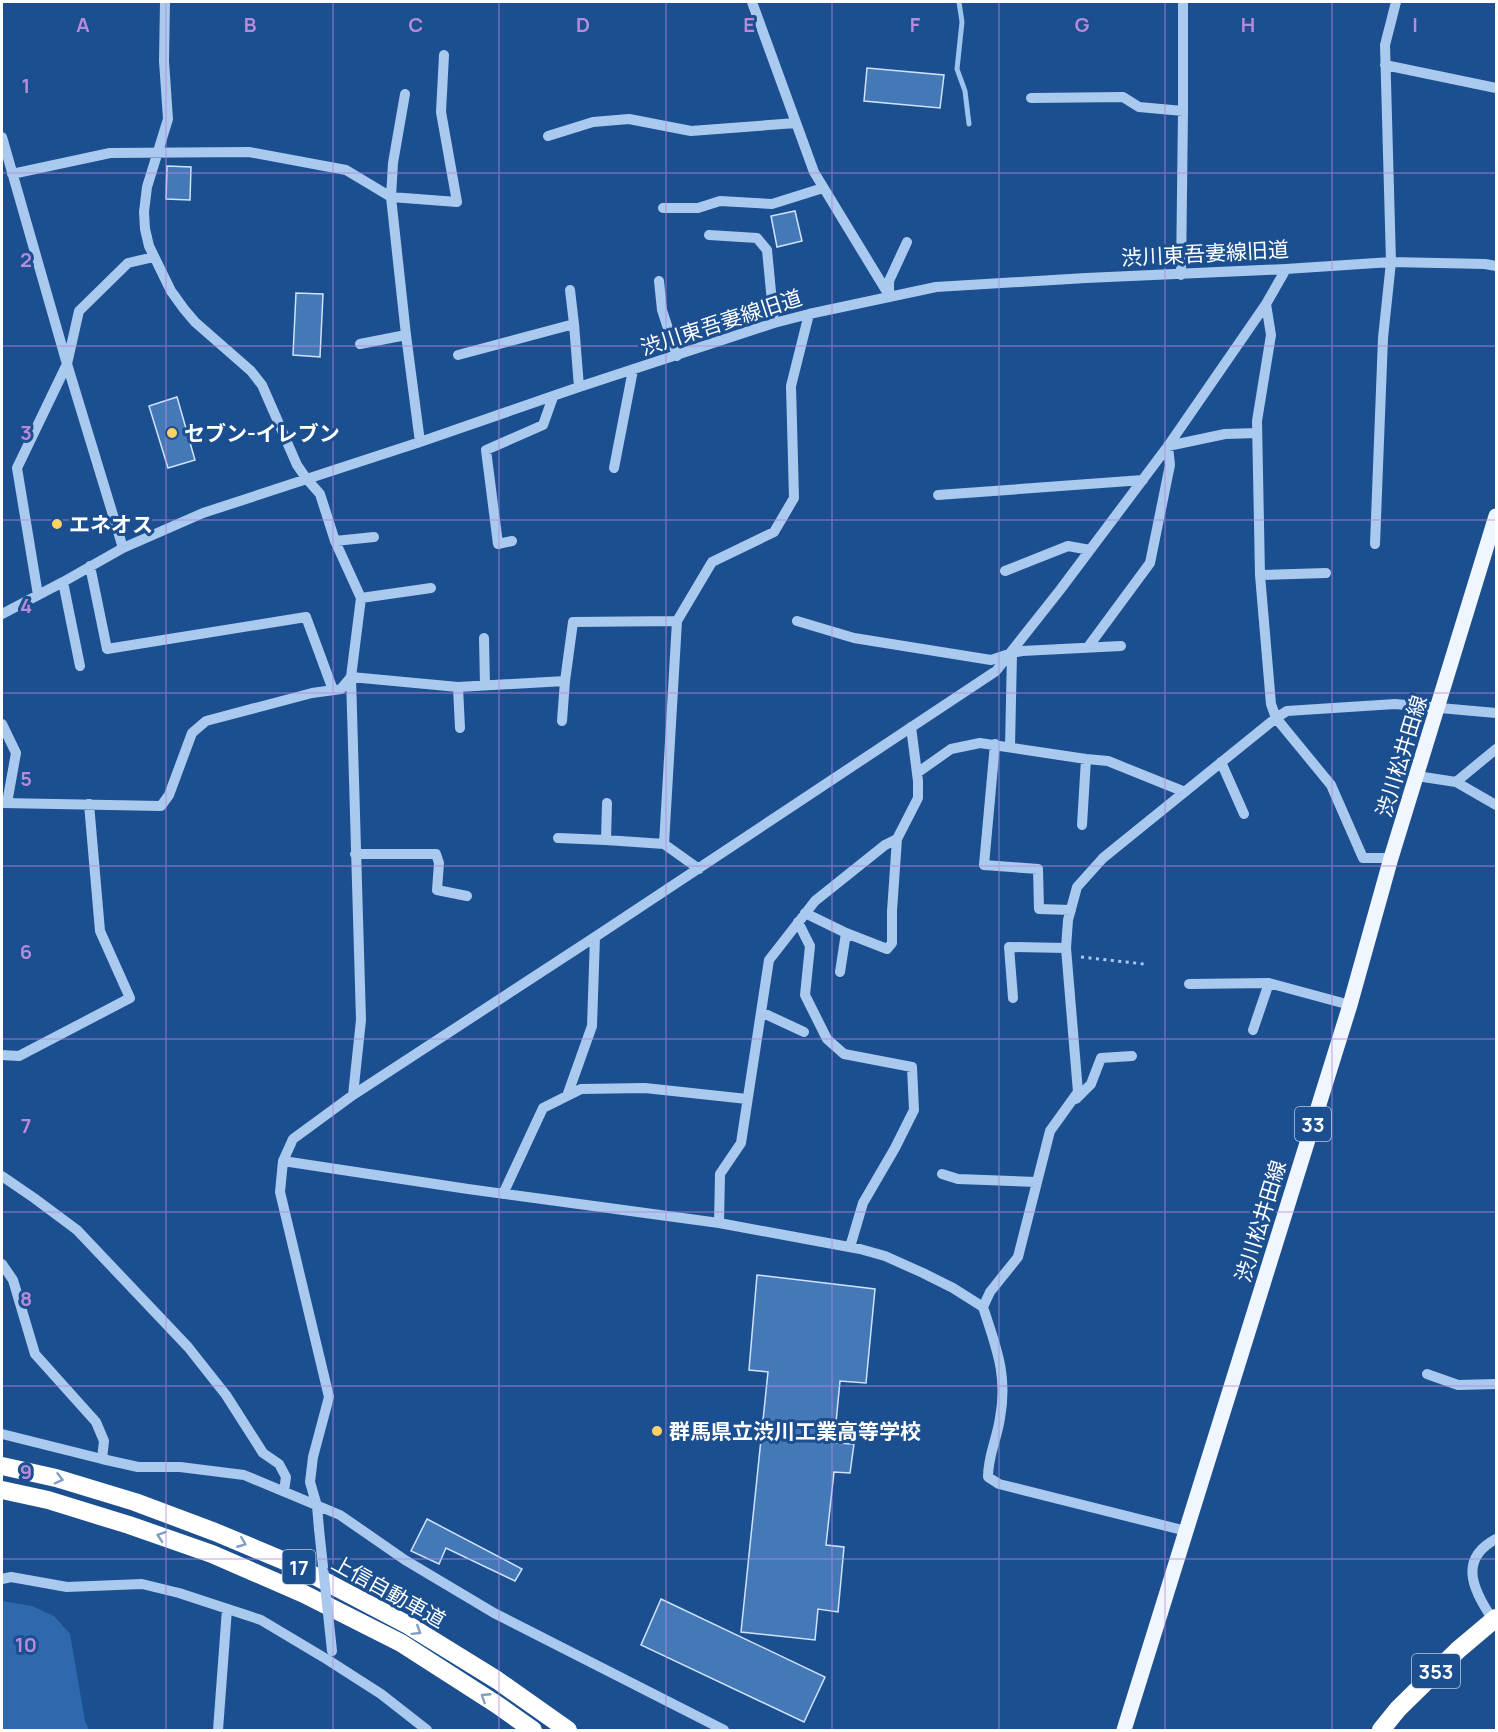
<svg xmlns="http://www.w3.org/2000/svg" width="1498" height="1732" viewBox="0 0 1498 1732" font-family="Manrope,'Noto Sans JP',sans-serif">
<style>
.green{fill:#2e69ad}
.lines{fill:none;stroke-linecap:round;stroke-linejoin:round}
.stream{stroke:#9cc4f0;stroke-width:5}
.building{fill:#4478b7;stroke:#cfe3fa;stroke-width:1.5}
.path{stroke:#a9c9ee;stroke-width:3;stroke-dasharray:3 4.5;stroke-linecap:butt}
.minor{stroke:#a9c9ee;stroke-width:10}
.major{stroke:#f0f6ff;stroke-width:15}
.highway{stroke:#fff;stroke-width:18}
.minor-bridge{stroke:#a9c9ee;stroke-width:10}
.oneway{stroke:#829ec1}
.grid{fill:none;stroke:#b68bdc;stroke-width:1.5;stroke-opacity:0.55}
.poi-dot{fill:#ffd166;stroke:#1b4f8f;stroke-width:2}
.labels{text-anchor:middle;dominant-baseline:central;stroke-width:6;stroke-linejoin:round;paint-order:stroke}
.shield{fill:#1b4f8f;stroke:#bbcadd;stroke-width:1.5}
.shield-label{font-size:20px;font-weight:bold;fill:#fff}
.street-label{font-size:21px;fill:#fff;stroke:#1b4f8f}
.poi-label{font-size:21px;font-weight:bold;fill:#fff;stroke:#1b4f8f;text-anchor:start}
.grid-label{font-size:20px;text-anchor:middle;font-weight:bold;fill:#b68bdc;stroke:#1b4f8f;stroke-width:6;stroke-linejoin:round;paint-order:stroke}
</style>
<rect width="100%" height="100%" fill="#1b4f8f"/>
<path class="green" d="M2,1601L32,1606L54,1616L70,1634L85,1721L89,1730H2Z"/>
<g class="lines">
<path class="stream" d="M959,2L962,22L957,69L965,91L969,124"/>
</g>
<path class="building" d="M867,68L944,75L940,108L864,101Z
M167,166L191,167L190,200L166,199Z
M795,211L802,241L777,247L771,216Z
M296,293L323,294L320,357L293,355Z
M177,397L195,460L168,468L149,406Z
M757,1275L875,1289L866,1383L840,1381L834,1443L854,1444L850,1473L834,1472L826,1545L844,1547L838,1612L818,1609L815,1640L741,1632L768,1372L749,1370Z
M427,1519L522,1569L515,1581L446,1548L439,1564L411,1551Z
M661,1599L825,1677L804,1722L641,1645Z"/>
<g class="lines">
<path class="path" d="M1081,957L1144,964"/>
<path class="minor" d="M165,2L164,61L168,119L147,187L144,212L145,229L149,246L171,291L184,309L195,322L251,371L262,385L297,465L306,478L320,494L335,541L361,598L351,677L361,1020L353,1095
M752,2L814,172L890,297
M1385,65L1496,88
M405,94L393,163L391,197L406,335L420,442
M1031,98L1123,97L1139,107L1183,111
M548,136L593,122L629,119L691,131L796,123
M2,137L67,364L123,548
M12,174L110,153L249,152L346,170L391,197L457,202L441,112L444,55
M663,208H698L720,201L772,204L823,188
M709,235L757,238L767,250L774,323
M1181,275L1183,111V2
M659,281L662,310L677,356
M889,293V281L907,242
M1266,304L1271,335L1257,421L1260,575L1271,704L1276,718L1331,785L1363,858H1391
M574,324L579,387
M360,344L406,335
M458,355L574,324L570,290
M614,468L633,370
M938,495L1143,480
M335,541L374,537
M512,541L498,544L486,450L543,425L553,397
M1375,544L1383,338L1391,262L1385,45L1396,2
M90,566L107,649L306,617L333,690
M1005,571L1068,546L1090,550
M1260,575L1326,573
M63,582L80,666
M38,595L17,468L67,364L79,311L128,263L154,257
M361,598L431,588
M2,614L63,582L123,548L203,513L420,442L579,387L774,323L809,314L936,287L1086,278L1286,269L1391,262L1485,264L1496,266
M797,621L854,638L991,660L1012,653L1022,651L1121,646
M484,638L485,685
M1088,647L1150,563L1170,465L1168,446L1225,434L1257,433
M458,687L460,728
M562,721L565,681
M2,724L16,753L7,803
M995,744L984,865L1038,869L1039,909L1071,910
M1010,747L1012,653
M1221,762L1244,814
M917,773L951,749L980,743L1086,759L1108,761L1185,792
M1417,776L1456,782L1496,805
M1456,782L1496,749
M2,803L161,806L169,795L192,733L206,721L312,693L341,689L351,677L458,687L565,681L573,622L677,621
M1082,825L1086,759
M558,838L606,840L664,844L699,869
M606,840L607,803
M664,844L677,621L712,562L774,532L794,498L791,386L809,314
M355,854H436L439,863L437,890L467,896
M805,913L846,933L887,949L892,943V911L897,839
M798,922L810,946L805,995L827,1039L844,1054L912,1067L914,1110L895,1148L863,1203L850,1247
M840,972L846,933
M1269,983L1350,1005
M1189,984L1269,983L1253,1030
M1013,998L1009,947L1066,948
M761,1012L804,1032
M2,1055L19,1056L130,998L100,931L89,804
M567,1096L592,1026L595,937
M1076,1099L1091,1084L1101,1058L1132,1056
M283,1161L468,1189L719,1223L860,1249L885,1256L923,1273L953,1288L983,1307C996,1347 1008,1375 1000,1418C997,1439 988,1455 988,1477L999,1484L1186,1531
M942,1174L958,1179L1036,1182
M2,1176L34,1198L77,1230L188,1347L226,1395L263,1453L279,1464L286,1477L284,1491
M503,1194L543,1108L581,1089L645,1088L747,1099
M719,1223L720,1174L741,1143L769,960L815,901L885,845L897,839L918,798V781L911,727
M2,1264L13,1280L35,1354L96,1422L104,1441L102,1459
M983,1307L990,1292L1018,1257L1050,1131L1078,1092L1066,948L1068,920L1077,887L1103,858L1276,718L1287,711L1395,704L1496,713
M1427,1374L1458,1385L1496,1384
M2,1434L102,1459L138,1467H180L244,1475L340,1515L405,1560L494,1613L724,1730
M319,1529L317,1506L310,1482L313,1457L329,1397L280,1192L283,1161L293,1139L353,1095L595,937L996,671L1060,590L1168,446L1266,304L1286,269
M2,1579L11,1577L67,1587L142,1584L179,1593L261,1620L328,1660L381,1694L427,1730
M1495,1623C1476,1594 1455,1561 1496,1539
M218,1730L227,1609"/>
<path class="major" d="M1124,1730L1350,1005L1391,858L1496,516"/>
<path class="highway" d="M2,1466L56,1478L135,1502L215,1532L294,1565L408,1625L497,1680L568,1730
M2,1490L48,1500L129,1525L212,1554L304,1594L401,1643L496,1704L533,1730
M1381,1730L1398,1709L1458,1650L1496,1618"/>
<path class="minor-bridge" d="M319,1529L332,1651"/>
</g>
<defs><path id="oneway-chevron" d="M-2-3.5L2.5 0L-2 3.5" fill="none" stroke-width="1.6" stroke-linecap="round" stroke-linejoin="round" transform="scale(1.5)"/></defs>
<g class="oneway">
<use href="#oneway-chevron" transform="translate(59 1479) rotate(15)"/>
<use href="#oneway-chevron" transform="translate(161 1536) rotate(-161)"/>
<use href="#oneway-chevron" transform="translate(242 1543) rotate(22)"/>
<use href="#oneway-chevron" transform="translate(417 1631) rotate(32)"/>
<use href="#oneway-chevron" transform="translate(485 1697) rotate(-147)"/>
</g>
<path class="grid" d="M166,2V1730M333,2V1730M499,2V1730M666,2V1730M832,2V1730M999,2V1730M1165,2V1730M1332,2V1730M2,173H1496M2,346H1496M2,520H1496M2,693H1496M2,866H1496M2,1039H1496M2,1212H1496M2,1386H1496M2,1559H1496"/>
<g class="poi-dot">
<circle cx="172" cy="433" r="6"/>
<circle cx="57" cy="524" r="6"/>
<circle cx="657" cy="1431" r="6"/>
</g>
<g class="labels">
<g class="shield">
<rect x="1295" y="1107" width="36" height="34" rx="4.5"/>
<rect x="282.5" y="1550" width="33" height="34" rx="4.5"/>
<rect x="1412" y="1654" width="48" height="34" rx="4.5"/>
</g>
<g class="shield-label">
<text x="1313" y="1124">33</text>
<text x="299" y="1567">17</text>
<text x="1436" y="1671">353</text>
</g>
<g class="street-label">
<text transform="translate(1205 253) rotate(-3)">渋川東吾妻線旧道</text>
<text transform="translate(721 322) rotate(-18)">渋川東吾妻線旧道</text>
<text transform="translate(1401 756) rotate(-73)">渋川松井田線</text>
<text transform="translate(1260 1221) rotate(-73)">渋川松井田線</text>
<text transform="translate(389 1591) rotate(29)">上信自動車道</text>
</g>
<g class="poi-label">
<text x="184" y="433">セブン-イレブン</text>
<text x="69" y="524">エネオス</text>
<text x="669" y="1431">群馬県立渋川工業高等学校</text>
</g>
</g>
<g class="grid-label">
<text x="83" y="32">A</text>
<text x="250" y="32">B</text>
<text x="416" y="32">C</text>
<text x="583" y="32">D</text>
<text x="749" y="32">E</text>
<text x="915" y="32">F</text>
<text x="1082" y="32">G</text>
<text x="1248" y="32">H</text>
<text x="1415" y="32">I</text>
<text x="26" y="93">1</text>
<text x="26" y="267">2</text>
<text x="26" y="440">3</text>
<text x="26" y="613">4</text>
<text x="26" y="786">5</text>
<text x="26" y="959">6</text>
<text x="26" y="1133">7</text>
<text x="26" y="1306">8</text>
<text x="26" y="1479">9</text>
<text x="26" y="1652">10</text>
</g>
<rect width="1498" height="1732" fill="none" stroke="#ffffff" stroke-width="6"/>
</svg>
